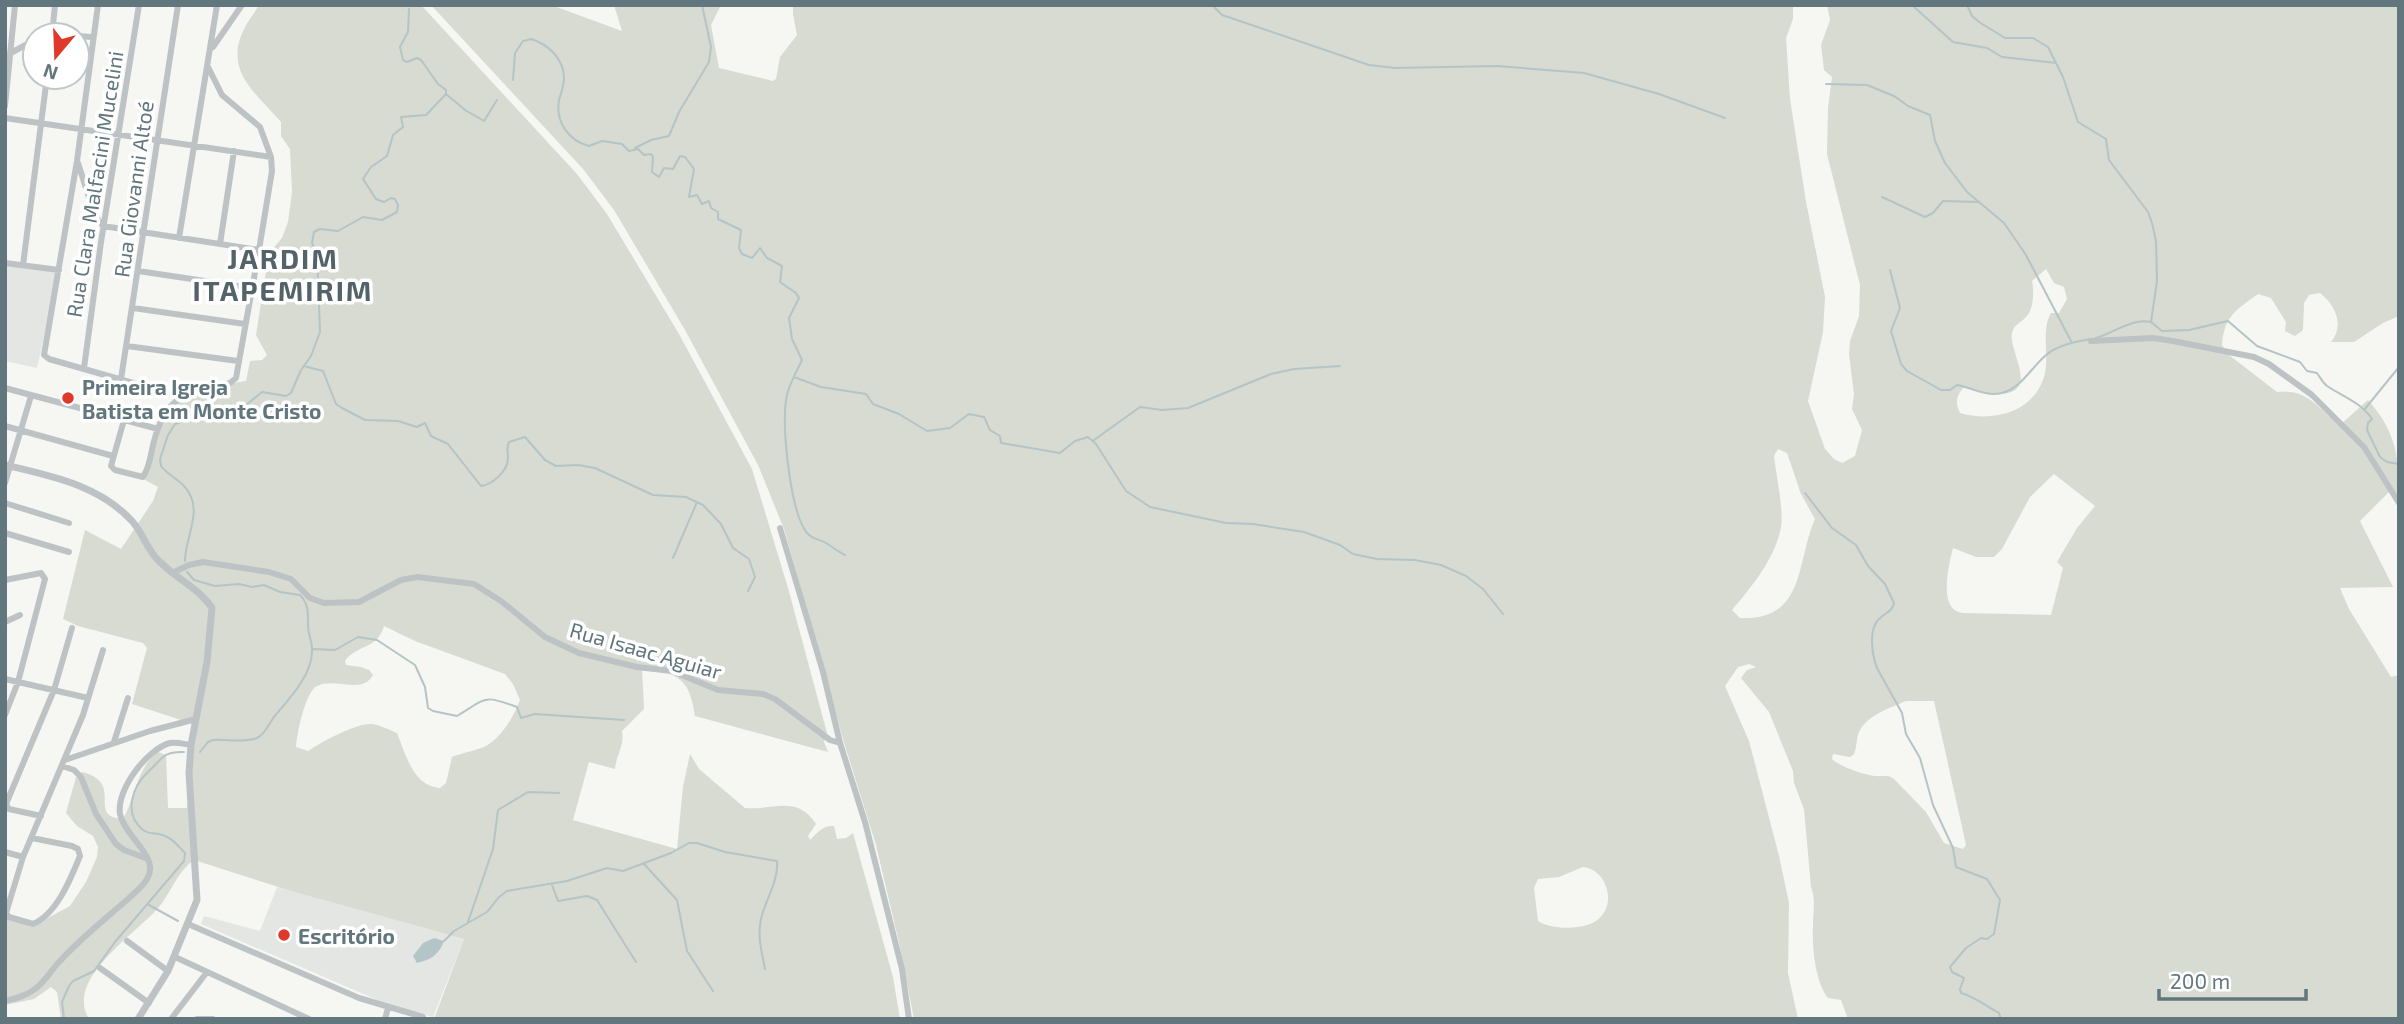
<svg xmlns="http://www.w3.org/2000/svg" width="2404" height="1024" viewBox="0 0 2404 1024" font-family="'Exo 2',sans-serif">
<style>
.built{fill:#e4e6e4}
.green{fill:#d7dbd2;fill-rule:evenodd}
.water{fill:#b5c4c6}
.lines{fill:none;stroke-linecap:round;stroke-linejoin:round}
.stream{stroke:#b5c4c6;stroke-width:2}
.minor{stroke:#bdc3c5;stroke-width:6}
.tertiary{stroke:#bdc3c5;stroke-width:7}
.poi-dot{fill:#df392b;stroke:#fff;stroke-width:2.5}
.labels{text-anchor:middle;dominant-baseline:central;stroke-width:7;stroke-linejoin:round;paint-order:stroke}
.street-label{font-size:21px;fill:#62767d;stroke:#fff}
.poi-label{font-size:21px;font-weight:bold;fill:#62767d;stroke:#fff;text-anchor:start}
.district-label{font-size:28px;font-weight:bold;letter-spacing:2px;fill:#546369;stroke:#fff}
</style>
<rect width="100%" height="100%" fill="#f6f6f3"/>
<path class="built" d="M5,265L58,272L37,368L5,361Z
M277,887L464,939L433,1017L389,1005L201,924L204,916L260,931Z"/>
<path class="green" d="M259,5H421L577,174L607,214L679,334L752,469L788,588L827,733L824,742L828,752L695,716C689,677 678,673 642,669L644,709L622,731C625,745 616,755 615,769L589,762L573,820L677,849L683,787L690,754L699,769L745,808C773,811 796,794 816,824L808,836L810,840C817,833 823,825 834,826L837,839L846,838L853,833L893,977L900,1019H434L464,939L291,891L194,860C177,872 172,891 159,907C137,933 64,979 89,1019H61L57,992L51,987L34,999L5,1005V915L31,927L70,906L86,882L97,857L98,847L93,836L77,826L66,813L76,777L82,772C126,783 85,817 123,819C135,799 137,766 158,752L166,755L168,808H187L196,725L132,704L147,648L143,643L78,626L63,619L85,530L121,549L153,501L158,487L145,480C150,462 157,422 170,409C182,396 228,383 246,381L250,361L262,360L267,355L256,335L268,258L270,252L282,238L288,222L292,192L290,149L281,136V122C257,94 223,71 244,29C248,20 255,13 259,5ZM384,626L415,641L505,674L513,684L520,700C514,716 502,737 486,746C478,750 462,753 452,757L446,783L440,788C413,786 406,755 397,733C389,730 379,724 370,724C354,724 322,742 308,751L296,747C297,734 305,692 317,686C335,677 362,695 373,675L369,670L361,667L346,665L345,661C357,644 377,650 384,626Z
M431,5H551L622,31L614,5H721L711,25L719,68L773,81L776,79L780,57L797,35L793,14V5H1793V19L1786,38L1790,99L1806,202L1825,297L1823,332L1808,401L1825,449L1834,459L1842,463L1855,456L1862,430L1852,409L1854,394L1849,354L1850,341L1859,316L1860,285L1827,154L1828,108L1832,77L1824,70L1821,45L1830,20L1827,5H2399V316L2383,323L2354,342H2331C2345,325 2335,305 2320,293L2309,295L2304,303L2303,330L2295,336L2285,331L2286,322L2271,298L2258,294C2236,310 2224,316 2222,345L2229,355L2277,392C2309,389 2316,407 2340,425L2368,400C2398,434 2399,459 2399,502L2389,492L2360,521L2393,587L2340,588L2349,609L2391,677L2399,675V1019H1848L1841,1000L1828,998C1815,982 1812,946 1813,926C1813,913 1816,899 1811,887L1804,809L1794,783L1793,771L1769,712L1741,678L1747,670L1756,667L1749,664L1738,667L1725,686L1749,741L1779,856L1789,903L1788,973L1798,1019H914L900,947L876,845L842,736L784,529L758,465L685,330L614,210L583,169ZM2046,269L2054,283L2064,287L2067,299L2059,313H2051C2041,330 2049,354 2045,373C2036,412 1994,423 1960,413C1955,402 1956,397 1963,388C1976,388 1987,395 2000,394C2041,392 2008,352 2012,333C2014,324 2021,323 2026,317C2034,309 2034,291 2032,281ZM1778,449L1787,453L1801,494L1815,519C1796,562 1806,621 1740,618L1732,610C1752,586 1775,559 1781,527C1784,512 1776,474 1774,456ZM2054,474L2095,506L2077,528L2057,562L2063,568L2051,615L1963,613C1937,611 1949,564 1953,548L1976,557H1994L2002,549L2030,497ZM1906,701H1934L1966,845L1963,849L1944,843L1926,812L1894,779C1887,774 1885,777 1877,776C1866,776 1839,766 1832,759L1833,754L1850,757L1854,754C1857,747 1856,739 1859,732C1867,715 1890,708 1906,701ZM1583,867C1608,870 1618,906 1596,921C1583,930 1551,930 1538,921L1534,888L1538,879L1559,877Z"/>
<path class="water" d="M434,938L444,941C439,955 430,960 417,963L413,956L423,943Z"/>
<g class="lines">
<path class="stream" d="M1212,5L1222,15L1234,19L1369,65L1395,68L1497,66L1584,73L1659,94L1725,118
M1912,5L1953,42L1987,48L2002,57L2056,63
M1967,5L1972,16L1979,22L2005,38H2033L2048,47L2063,77L2078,122L2106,139L2109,160L2148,212L2152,223L2156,241L2157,281L2151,322L2162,331L2189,330L2228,321L2257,346L2300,362L2307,371L2317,373C2320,377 2323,383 2327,386C2342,396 2362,403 2372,419L2368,423L2367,430L2380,457L2387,462L2399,464
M409,9L408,32L400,47L403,60L407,62L417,58L421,60L438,84L446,90V94L465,110L484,121L497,100
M513,80L515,53L523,41L531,39C548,44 564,59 564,78C564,86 561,93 559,100C555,122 569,141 589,146L602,141L622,144L629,151L638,149L644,155L651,154L653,157L652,172L659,177L664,168L673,169L680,156L685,157L694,169L689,197L697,195L702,204L709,201L711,208L718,212V219L741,230L739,248L742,254L752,258L760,248L767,258L782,266L780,282L796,293L799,298L789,318L792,339L802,360C796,373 788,385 786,400C782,428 790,512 807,533C813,540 820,539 826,543C833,547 838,552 845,555
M1826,84L1867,85L1894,96L1908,106L1930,115L1935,141L1945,163L1967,192L2004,223L2026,255L2072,343
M635,148L651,140L669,136L679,112L709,62L711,47L702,5
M1882,197L1925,217L1933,213L1943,201L1978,202
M1890,270L1900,308L1891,331L1901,364L1907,371L1941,390H1950L1957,385C1970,387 1980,394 1994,394C2018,394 2029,370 2045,356C2057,345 2075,342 2091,339
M2096,338C2113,333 2133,318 2150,322
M304,366L323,371L336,404L342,408L365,420L398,421L417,427L425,423L431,436L448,444L481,486C493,484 508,471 508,458C508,451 506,449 509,442L525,437L545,460L556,466L578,465L595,468L653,495L686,497L703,505L721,524L733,548L749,559L755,577L748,591
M794,377L821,387L866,394L873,404L899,414L927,431L950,428L969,414L984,417L990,430L1000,436L1001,443L1060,453L1075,441L1088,437L1096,444L1126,491L1150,507L1226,523L1253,524L1304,532L1340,545L1353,554L1377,559L1415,560L1441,565L1466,576L1483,589L1503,614
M2364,410L2399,367
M1094,440L1140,407L1162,410L1188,408L1271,374L1294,369L1340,366
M1805,493L1832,528L1856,545L1868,566L1885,584L1894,603C1892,612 1886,612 1879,619C1868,629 1872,655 1877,668L1902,713L1906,734L1920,758L1933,805L1953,848L1956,867L1987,879L2000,900L1994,934L1987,939L1981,938L1966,948L1950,967L1952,972L1964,978L1960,989L1961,993C1975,997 1986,1006 1999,1013L2001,1019
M673,558L697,502
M185,561C185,535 206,508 183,485C176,478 167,474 161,466L160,459L168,435L175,424L187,420L194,414L220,406L240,407L246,405L262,392L286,396L291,393L301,370L311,356L320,332L317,254L312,243L314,232L320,229L338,231L363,217L382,220L397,212L398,205L395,199L391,198L384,202L376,199L363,179L371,167L387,156L393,135L403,127L401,117L426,115L446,94
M187,572L194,580L215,586L239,584L252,587L264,585L280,592L300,595C309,604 308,614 308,625C308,635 313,643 312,652C312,675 288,700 274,717C269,723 265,735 257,738C245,743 226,739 213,740L208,742L200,752
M312,649L335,650L358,637L377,640L415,665L425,687L428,708L433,711L457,716C487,698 482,694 517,707L521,718L535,714L624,720
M644,864L677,900L687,951L713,991
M552,885L558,901L587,896L597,900L636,962
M149,905L178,921
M468,922L493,849L498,810L528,792L559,793
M444,941L454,931L487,912L499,897L507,891L567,881L607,868L623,871L671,853L689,843H697L725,852L777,861C779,880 765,901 761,919C757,937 762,952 765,969
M64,1019L62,1002L69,986L73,981L94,971L115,942L184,861L185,853C177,845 171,836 159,834C153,833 149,834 143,830C123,814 132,787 148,772C162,759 163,751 184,752"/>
<path class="minor" d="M98,5L77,161L44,355L49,359L182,397
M51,35H65
M52,35L55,5
M77,36L92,37
M213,47L242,5
M5,56L35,40
M5,106L15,5
M5,118L271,157
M78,163L95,216L103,226L259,250
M179,238L217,5
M220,244L234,151
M5,263L59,270
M23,265L47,77
M138,271L252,288
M133,308L245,324
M2091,341L2153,338L2173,341L2254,357L2269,364L2312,395L2364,447L2399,503
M127,346L238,361
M84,368L101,242L139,5
M121,379L178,5
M5,388L158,429
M124,420L111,466L115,470L143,477C150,467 151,452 154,441C167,392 187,395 230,383L236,378L259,250L272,171L271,157L260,127L222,95L208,67
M5,426L113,456
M5,483L31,396
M5,503L69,523
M780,528L823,672L840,743L865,822L902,969L909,1019
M5,533L69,552
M172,573L189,565L203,562L269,572L291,579L310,598L324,603L359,602L401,580L417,577L474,584L501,601L545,637L579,653L637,667L672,671L718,690L763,694L775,699L830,740L840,743
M5,580L41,573L45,579L18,682L5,715
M5,622L20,615
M5,679L88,698
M114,742L128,698
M65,760L150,731L196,719
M62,766L74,770L81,777L96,814L116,844L124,850L148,859
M41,816L9,809L6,804L54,690L72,628
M32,838L72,846L78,849L80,856C71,878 57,914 33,924L9,917L6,913L23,857L83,715L103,650
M5,852L23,857
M188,924L359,998L423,1017L422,1019
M127,941L168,971
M175,957L309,1019
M100,968L149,1003
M5,1001C16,998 26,996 35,989C45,982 51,970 60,961C80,939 105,919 128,899C136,891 149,882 150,870C152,852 124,834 120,814C116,790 147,749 170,743C177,742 184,744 191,745
M171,1019L207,972
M197,1019H213
M385,1019L388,1008"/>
<path class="tertiary" d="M5,465C51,476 99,485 132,521C143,533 147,550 159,561C175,578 199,588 212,608L207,662L191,745L189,773L197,900L168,971L138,1019"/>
</g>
<g class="poi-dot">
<circle cx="68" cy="398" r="7"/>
<circle cx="284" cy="935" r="7"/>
</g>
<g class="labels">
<g class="street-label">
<text transform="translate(94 184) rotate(-81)">Rua Clara Malfacini Mucelini</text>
<text transform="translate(133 189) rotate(-82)">Rua Giovanni Altoé</text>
<text transform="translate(646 650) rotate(16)">Rua Isaac Aguiar</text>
</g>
<g class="poi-label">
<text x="82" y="386">Primeira Igreja<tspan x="82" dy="24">Batista em Monte Cristo</tspan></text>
<text x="298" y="935">Escritório</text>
</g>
<g class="district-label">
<text x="283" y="258">JARDIM<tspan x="283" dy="32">ITAPEMIRIM</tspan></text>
</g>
</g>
<rect width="2404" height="1024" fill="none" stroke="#62767d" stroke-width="14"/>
<g transform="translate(56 56) rotate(199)"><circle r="33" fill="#ffffff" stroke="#c0c8cb" stroke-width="2"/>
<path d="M0-5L12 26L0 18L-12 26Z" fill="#df392b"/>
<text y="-10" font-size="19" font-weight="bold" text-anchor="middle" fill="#62767d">N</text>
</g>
<path d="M2159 989v10h147v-10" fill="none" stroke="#62767d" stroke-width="3.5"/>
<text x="2170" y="989" font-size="21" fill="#62767d" stroke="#ffffff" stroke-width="5" paint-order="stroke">200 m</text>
</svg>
